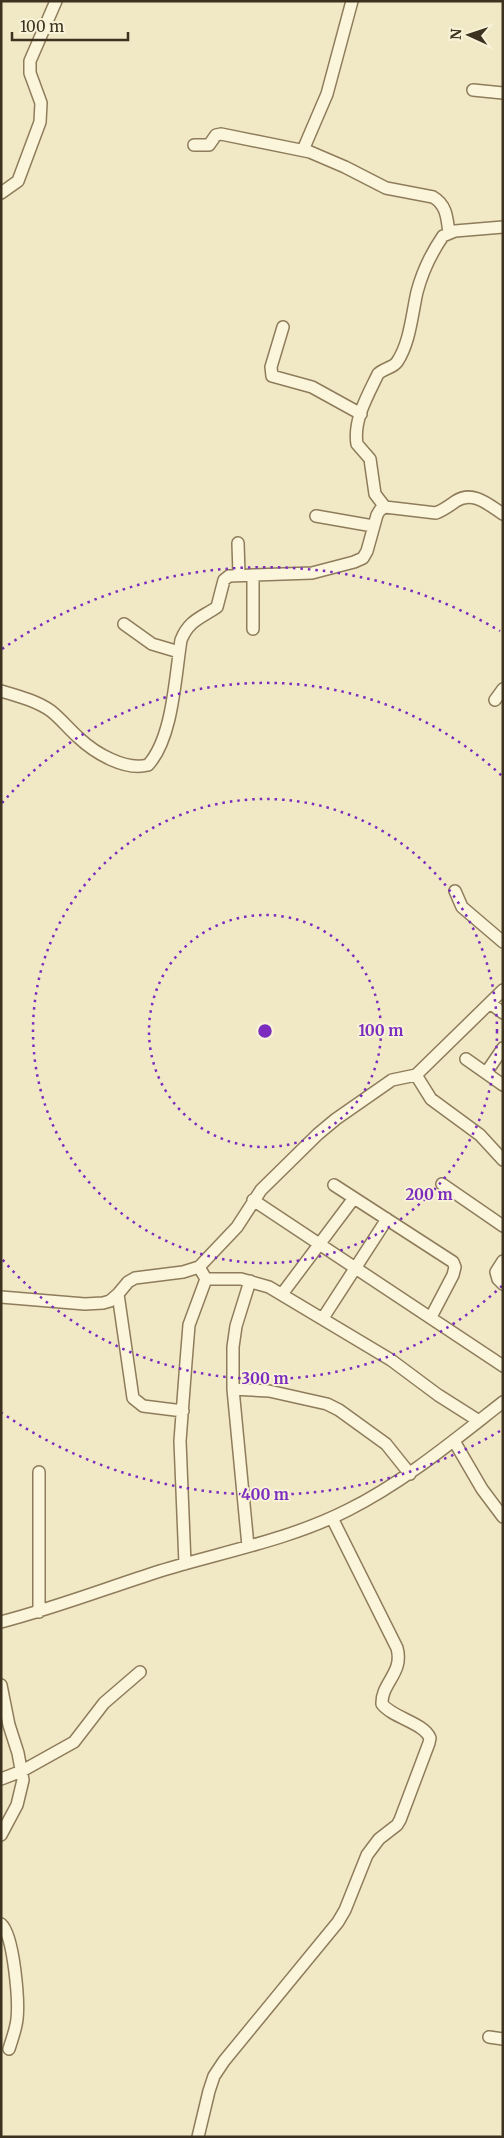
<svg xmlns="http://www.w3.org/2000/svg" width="504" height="2138" viewBox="0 0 504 2138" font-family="Merriweather,serif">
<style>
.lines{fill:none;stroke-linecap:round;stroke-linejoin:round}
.minor-casing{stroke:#8e7c5b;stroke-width:14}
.minor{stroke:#fbf5db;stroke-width:11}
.ring{fill:none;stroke:#7b2cbf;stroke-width:2.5;stroke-dasharray:2.5 5}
.centre{fill:#7b2cbf;stroke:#f8f2d7;stroke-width:2.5}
.ring-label{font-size:15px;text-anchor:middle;font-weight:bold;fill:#7b2cbf;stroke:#f8f2d7;stroke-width:4;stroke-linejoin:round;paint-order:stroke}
</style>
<rect width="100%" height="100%" fill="#f1e9c6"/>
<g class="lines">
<defs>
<path id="minor" d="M473,90L503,93
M194,145H209L216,135L221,134L310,152L345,167L386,188L433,197C447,205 447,219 449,233
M303,150L327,94L352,1
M1,193L18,181L40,122L41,103L30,73V61L56,1
M283,327L271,367L272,376L312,387L361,414
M385,507L375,494L370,459L357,444C353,420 368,395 378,374C384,368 393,368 397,362C410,343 412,314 417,292C422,273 432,252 443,236L455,231L503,227
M316,516L373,526
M238,543L239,575
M253,575V629
M124,624L152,644L179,652
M1,691C18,696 37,701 51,711C61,719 69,729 79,738C95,753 125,771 148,765C173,738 175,677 181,640C189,620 201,618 217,607L224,580L229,576L312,573L354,562L363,558L367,551L377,515L380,510L385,507L436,513C444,510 449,506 456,501C473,490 489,505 503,514
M495,700L503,689
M455,891L462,907L503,942
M490,1003L503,1013
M466,1059L503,1085
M486,1073L503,1048
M416,1075L431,1099L480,1135L503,1160
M442,1184L503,1226
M334,1185L453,1262L455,1267L453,1275L431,1317
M253,1200L503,1366
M503,1261L496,1272L498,1279L503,1284
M199,1267L206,1279H241L269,1287L391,1360L438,1395L479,1421
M118,1294L133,1398L143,1406L183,1411
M282,1294L354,1198
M1,1297L85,1304L103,1303L110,1301L118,1294L128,1282L135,1278L183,1272L199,1267L237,1227L261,1190L318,1134L336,1119L392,1080L416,1075L503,990
M323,1318L387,1219
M233,1389L269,1391L327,1404L339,1410L386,1444L410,1474
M454,1441L482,1489L503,1517
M248,1546L233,1389V1347L236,1326L250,1281
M185,1564L180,1441L186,1362L189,1325L206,1279
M39,1612V1472
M1,1622C55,1608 107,1588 160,1571C222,1552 289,1540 348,1510C404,1482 453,1441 503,1402
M1,1685L9,1725L18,1753L23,1780L17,1805L1,1835
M1,1779L22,1771L74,1742L104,1703L140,1672
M1,1924C14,1935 19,2001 17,2019C16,2029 12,2039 9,2049
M489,2037L503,2039
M198,2137L209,2091L214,2076L224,2061L338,1922L345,1910L367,1855L379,1839L397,1825L400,1820L429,1743L430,1738C424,1723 393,1718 382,1704C381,1683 404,1673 397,1648L332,1518"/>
</defs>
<use href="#minor" class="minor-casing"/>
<use href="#minor" class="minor"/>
</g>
<g class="ring">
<circle cx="265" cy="1031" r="116"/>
<circle cx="265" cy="1031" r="232"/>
<path d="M502 1286A348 348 0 0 1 2 1259M2 803A348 348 0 0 1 502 776"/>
<path d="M500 1431A464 464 0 0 1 2 1413M2 649A464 464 0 0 1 500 631"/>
</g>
<circle cx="265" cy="1031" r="8" class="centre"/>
<g class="ring-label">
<text x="381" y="1036">100 m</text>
<text x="429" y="1200">200 m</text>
<text x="265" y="1384">300 m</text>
<text x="265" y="1500">400 m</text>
</g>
<rect width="504" height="2138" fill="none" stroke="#3d311f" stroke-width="5"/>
<g transform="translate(469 35) rotate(273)" stroke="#f8f2d7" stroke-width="4" paint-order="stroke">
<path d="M0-4L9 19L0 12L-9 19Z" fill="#3d311f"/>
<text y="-8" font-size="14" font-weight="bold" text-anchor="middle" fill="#3d311f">N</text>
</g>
<path d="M12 32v8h116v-8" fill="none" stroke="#3d311f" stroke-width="2.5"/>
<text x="20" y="32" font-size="15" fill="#3d311f" stroke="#f8f2d7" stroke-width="4" paint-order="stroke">100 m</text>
</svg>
